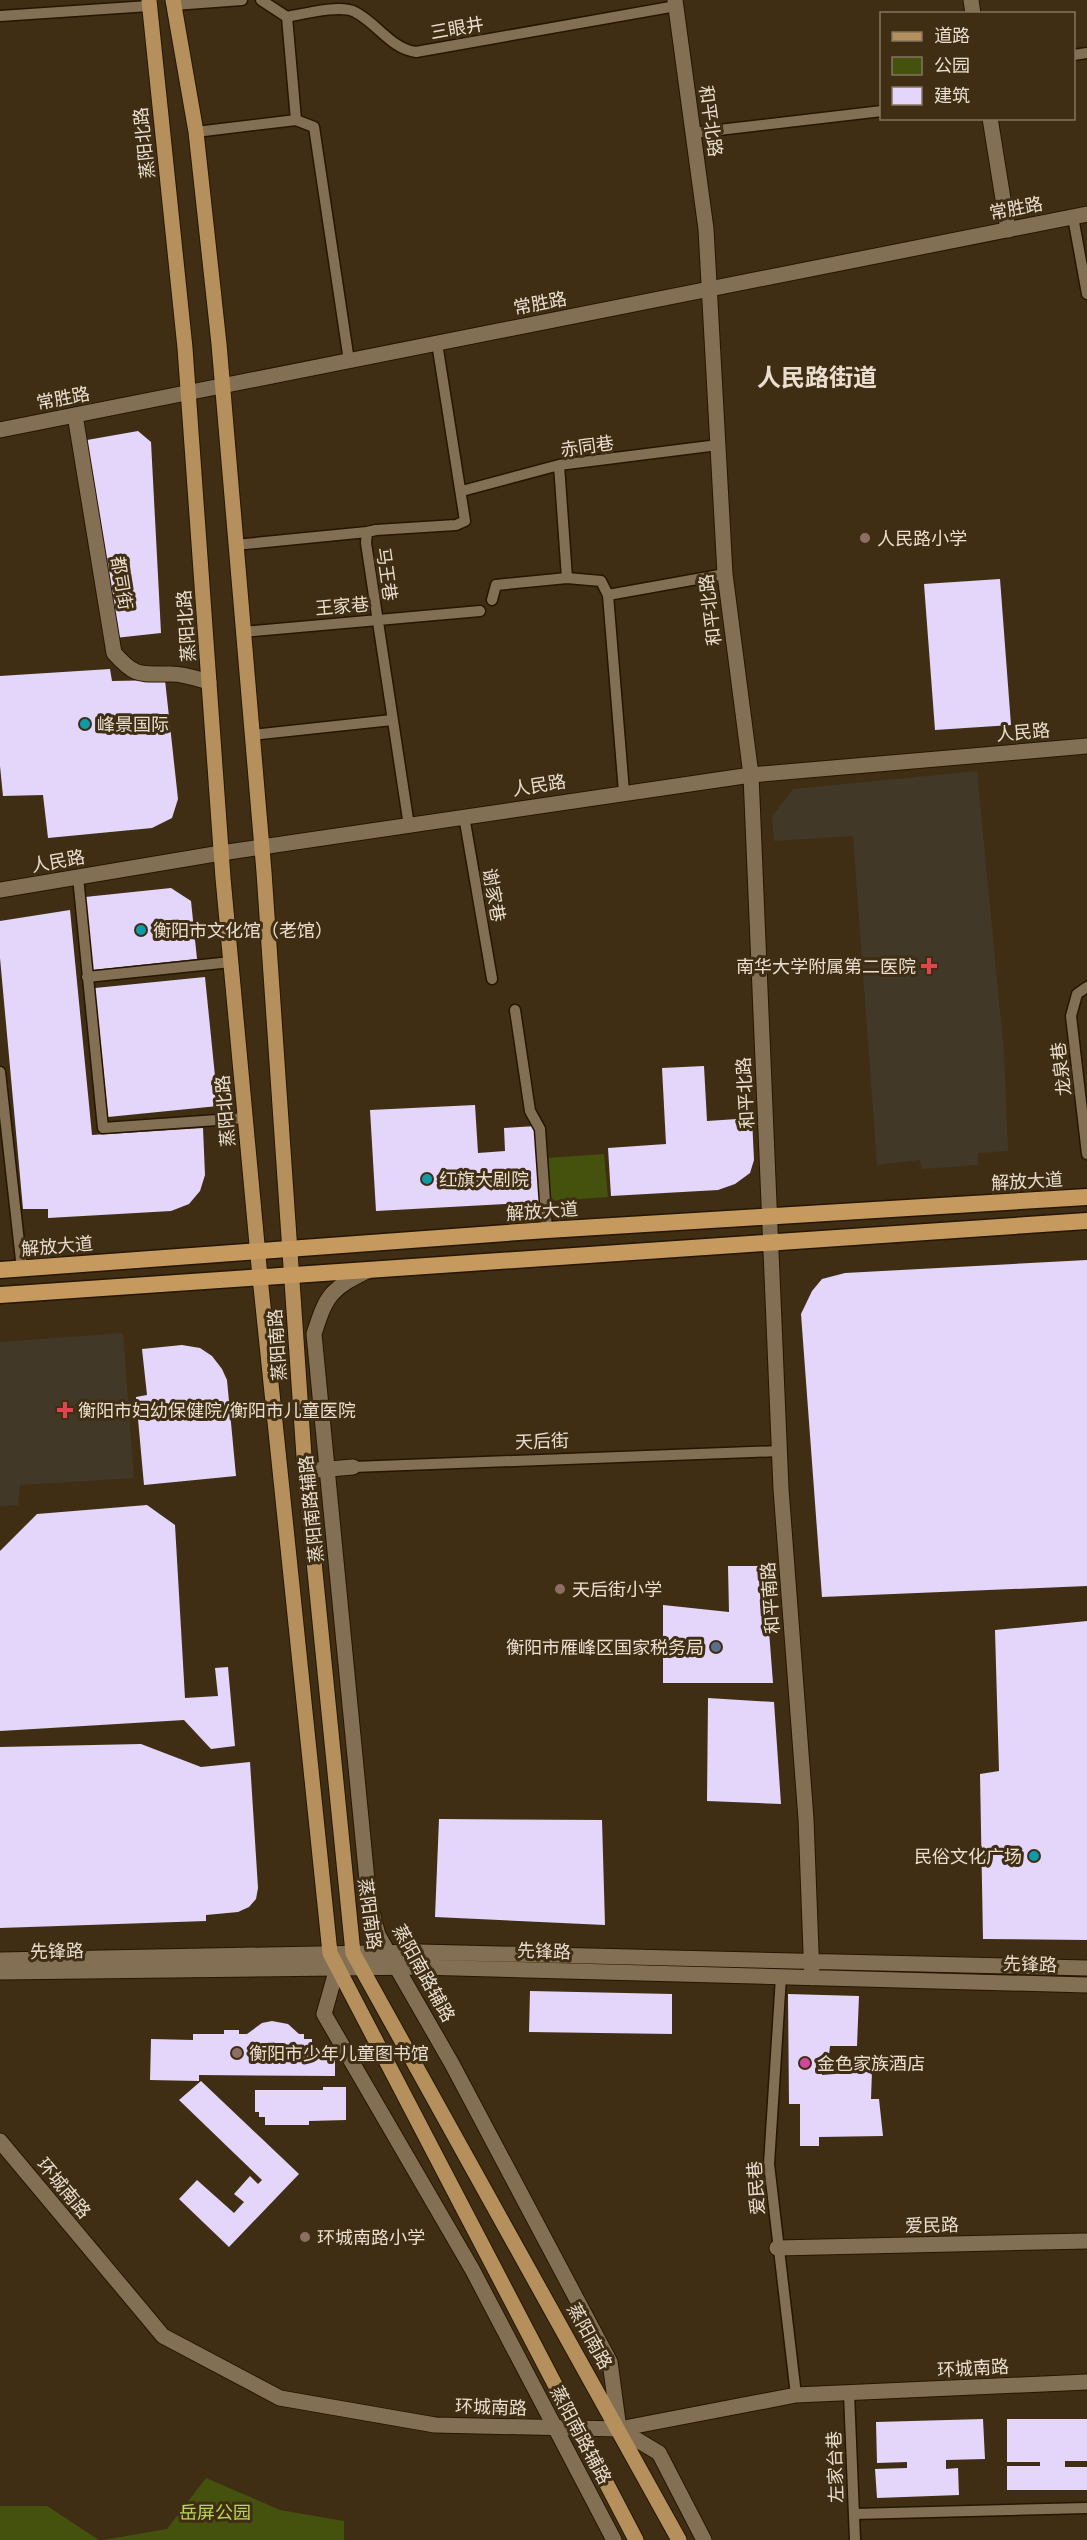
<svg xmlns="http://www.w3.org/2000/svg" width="1087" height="2540" viewBox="0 0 1087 2540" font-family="'Work Sans','Noto Sans SC',sans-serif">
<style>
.medical{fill:#413828}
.green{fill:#44520e}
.building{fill:#e3d6fa}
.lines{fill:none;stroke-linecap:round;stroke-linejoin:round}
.service-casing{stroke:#261600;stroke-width:13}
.minor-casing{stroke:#261600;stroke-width:17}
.tertiary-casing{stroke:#261600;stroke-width:17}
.secondary-casing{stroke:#261600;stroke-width:17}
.primary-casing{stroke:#261600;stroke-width:17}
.trunk-casing{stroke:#261600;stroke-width:19}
.service{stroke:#837054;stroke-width:10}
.minor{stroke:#837054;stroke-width:15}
.tertiary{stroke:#837054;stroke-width:15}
.secondary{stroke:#837054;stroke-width:15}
.primary{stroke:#b5905c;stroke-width:15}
.trunk{stroke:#c69a5f;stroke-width:16}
.education-dot{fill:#8d6e63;stroke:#402e14;stroke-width:2}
.culture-dot{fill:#0f9aa8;stroke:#402e14;stroke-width:2}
.health-dot{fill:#e0444e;stroke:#402e14;stroke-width:2}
.service-dot{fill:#5c6f8a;stroke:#402e14;stroke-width:2}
.hotel-dot{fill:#d1479c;stroke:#402e14;stroke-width:2}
.labels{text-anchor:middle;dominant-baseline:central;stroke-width:6;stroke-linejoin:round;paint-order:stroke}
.street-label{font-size:18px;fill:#e9decf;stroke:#402e14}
.poi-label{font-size:18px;fill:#e9decf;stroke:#402e14;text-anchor:start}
.park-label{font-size:18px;fill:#b9d657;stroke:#402e14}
.district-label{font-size:24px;font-weight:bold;fill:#e9decf;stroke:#402e14}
</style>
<rect width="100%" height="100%" fill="#402e14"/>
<path class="medical" d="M977,771L1004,1053L1008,1151L978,1153V1165L922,1169L920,1160L877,1165L853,836L774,841L772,816L793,789Z
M123,1333L134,1478L20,1485L18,1505L0,1506V1342Z"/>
<path class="green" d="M604,1154L608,1197L550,1201L547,1158Z
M206,2478L280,2510L344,2521V2540H103L167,2529Z
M0,2506H47L99,2540H0Z"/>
<path class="building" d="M138,431L151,442L161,633L115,638L87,440Z
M1000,579L1011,725L935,730L924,584Z
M110,669L112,681L165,680L178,799L172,818L152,828L48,838L43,795L3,796L0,766V676Z
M171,888L191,901L197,959L93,970L85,897Z
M70,910L92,1135L203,1128L205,1175L200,1191L189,1204L171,1211L48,1218V1209H23L0,958V921Z
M205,977L218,1106L108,1117L95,988Z
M704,1066L707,1121L752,1118L754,1160L750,1173L735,1184L718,1190L611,1196L608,1148L666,1144L662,1068Z
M475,1105L478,1153L505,1151L504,1128L536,1126L541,1202L376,1211L370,1110Z
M1087,1260V1586L822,1597L801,1314L812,1291L822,1279L845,1273Z
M182,1345L200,1348L212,1356L222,1369L227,1380L236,1476L144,1485L136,1397L147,1395L142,1349Z
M147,1505L175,1525L185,1698L218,1696L215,1668L228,1667L235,1746L211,1749L184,1720L0,1731V1551L37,1514Z
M728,1566H764L773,1683H663V1605L729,1612Z
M1087,1621V1940L983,1939L980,1774L999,1771L995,1630Z
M708,1698L774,1702L781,1804L707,1801Z
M141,1744L201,1767L250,1762L258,1888L256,1899L249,1907L238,1912L206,1915V1921L0,1928V1747Z
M439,1819L602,1820L605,1925L435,1917Z
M530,1991L672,1994V2034L529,2032Z
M788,1994L859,1996L857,2046H830L829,2055H822V2075L872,2071L871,2099H879L883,2136L819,2137V2146H800V2104H789Z
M272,2021L288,2024L299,2034H304V2039H312V2048H323V2058H335V2076L199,2075V2081L150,2080L151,2039L193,2040V2034H224V2030H239V2034H247L262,2023Z
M201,2081L299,2174L229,2247L179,2199L197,2180L234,2213L244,2202L234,2194L250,2176L258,2184L262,2180L179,2100Z
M323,2087H346V2120L309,2121V2125H265V2117H259V2112H255V2090H323Z
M983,2419L985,2459L946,2460V2469L958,2468L959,2495L877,2498L875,2469L907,2468V2462L877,2463L876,2422Z
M1007,2419H1087V2461H1065V2467H1087V2490H1007V2466H1040V2462H1007Z"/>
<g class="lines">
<defs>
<path id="service" d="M261,0L287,17C303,14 341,4 355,12C377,23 391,49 416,52L676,6
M174,5L242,0
M0,16L149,6
M287,17L296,120
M1074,55L1087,53
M196,132L296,120L314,127L349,361
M693,133L882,111
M1073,217L1087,294
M559,465L567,578
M462,491L559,465L718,445
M235,545L367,532
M608,595L624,792
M492,600L496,585L567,578L601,581L608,595L725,574
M243,632L480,611
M251,735L392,720
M464,816L492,979
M409,826L366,543L367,532L376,530L456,525L465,521L437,343
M78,877L103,1128L246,1118
M87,977L231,962
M1087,987L1077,994L1071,1016L1087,1154
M515,1010L530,1111L540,1129L547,1230
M0,1072L22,1269
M353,1467L780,1451
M781,1977L769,2164L796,2395
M849,2393L855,2540
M854,2514L1087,2508"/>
<path id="minor" d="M971,0L973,14
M990,118L1008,230
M305,1471L353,1467"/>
<path id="tertiary" d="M675,0L706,229L725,574L751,775L781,1489L806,1819L812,1978
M75,415L114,653C137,679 141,673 172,674C184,674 198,679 209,682
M0,430L1087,214
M0,890L221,853L751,775L1087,746
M0,1960L420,1952L1087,1968
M0,1972L420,1967L1087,1985
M0,2141L163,2336L280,2398L435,2425L619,2429L796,2395L1087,2382
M777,2248L1087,2241"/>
<path id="secondary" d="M369,1270C331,1289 327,1293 314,1334L369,1901L378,1935L452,2064L610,2362L619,2429L659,2453L704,2540
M337,1968L324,2014L472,2269L614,2540"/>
<path id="primary" d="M149,0L185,348L223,878L260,1277L330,1953L636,2540
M173,0L196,132L219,344L264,872L305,1471L353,1953L679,2540"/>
<path id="trunk" d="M0,1270L547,1230L1087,1197
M0,1295L1087,1221"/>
</defs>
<use href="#service" class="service-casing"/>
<use href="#minor" class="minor-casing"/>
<use href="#tertiary" class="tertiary-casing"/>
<use href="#secondary" class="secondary-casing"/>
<use href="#primary" class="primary-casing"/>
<use href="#trunk" class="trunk-casing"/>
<use href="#service" class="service"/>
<use href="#minor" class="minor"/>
<use href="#tertiary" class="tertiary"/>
<use href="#secondary" class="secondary"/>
<use href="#primary" class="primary"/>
<use href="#trunk" class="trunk"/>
</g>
<g class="education-dot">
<circle cx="865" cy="538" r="6"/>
<circle cx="560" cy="1589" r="6"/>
<circle cx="237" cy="2053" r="6"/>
<circle cx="305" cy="2237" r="6"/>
</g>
<g class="culture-dot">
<circle cx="85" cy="724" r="6"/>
<circle cx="141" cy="930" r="6"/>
<circle cx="427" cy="1179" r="6"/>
<circle cx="1034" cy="1856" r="6"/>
</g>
<g class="health-dot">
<path d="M926 957h6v6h6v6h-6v6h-6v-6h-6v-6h6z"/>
<path d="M62 1401h6v6h6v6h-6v6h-6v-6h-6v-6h6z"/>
</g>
<circle class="service-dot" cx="716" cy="1647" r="6"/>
<circle class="hotel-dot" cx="805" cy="2063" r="6"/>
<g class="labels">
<g class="street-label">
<text transform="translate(457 28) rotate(-10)">三眼井</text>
<text transform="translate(711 121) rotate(82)">和平北路</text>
<text transform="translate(144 143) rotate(-96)">蒸阳北路</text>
<text transform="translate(1016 208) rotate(-11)">常胜路</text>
<text transform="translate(540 303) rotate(-11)">常胜路</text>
<text transform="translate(63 398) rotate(-11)">常胜路</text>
<text transform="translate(587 446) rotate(-8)">赤同巷</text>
<text transform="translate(387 574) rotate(82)">马王巷</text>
<text transform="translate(122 583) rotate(81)">都司街</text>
<text transform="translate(342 606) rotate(-5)">王家巷</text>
<text transform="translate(710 610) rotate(-97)">和平北路</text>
<text transform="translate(186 626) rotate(-94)">蒸阳北路</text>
<text transform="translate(1023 732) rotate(-5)">人民路</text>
<text transform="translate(539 785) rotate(-9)">人民路</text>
<text transform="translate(58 861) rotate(-10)">人民路</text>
<text transform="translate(494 895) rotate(80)">谢家巷</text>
<text transform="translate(1061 1069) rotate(-97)">龙泉巷</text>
<text transform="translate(745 1093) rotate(-93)">和平北路</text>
<text transform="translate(225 1111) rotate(-95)">蒸阳北路</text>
<text transform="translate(1027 1181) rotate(-3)">解放大道</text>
<text transform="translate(542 1211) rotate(-4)">解放大道</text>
<text transform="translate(57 1246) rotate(-5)">解放大道</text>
<text transform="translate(277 1345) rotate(-94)">蒸阳南路</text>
<text transform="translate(542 1441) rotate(-2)">天后街</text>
<text transform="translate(311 1509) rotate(-96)">蒸阳南路辅路</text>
<text transform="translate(770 1598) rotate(-94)">和平南路</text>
<text transform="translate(370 1914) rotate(82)">蒸阳南路</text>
<text transform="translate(57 1951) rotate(-1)">先锋路</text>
<text transform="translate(544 1951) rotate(2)">先锋路</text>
<text transform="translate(1030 1964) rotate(2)">先锋路</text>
<text transform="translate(424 1973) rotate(61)">蒸阳南路辅路</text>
<text transform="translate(64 2188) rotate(50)">环城南路</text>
<text transform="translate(756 2188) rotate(-94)">爱民巷</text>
<text transform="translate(932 2225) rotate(-1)">爱民路</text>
<text transform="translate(590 2336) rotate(61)">蒸阳南路</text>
<text transform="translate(973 2368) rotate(-3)">环城南路</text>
<text transform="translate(491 2407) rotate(2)">环城南路</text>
<text transform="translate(581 2435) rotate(62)">蒸阳南路辅路</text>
<text transform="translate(835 2467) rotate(-92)">左家台巷</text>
</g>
<g class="poi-label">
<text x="877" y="538">人民路小学</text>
<text x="97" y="724">峰景国际</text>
<text x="153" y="930">衡阳市文化馆（老馆）</text>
<text x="916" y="966" text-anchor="end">南华大学附属第二医院</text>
<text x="439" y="1179">红旗大剧院</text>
<text x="78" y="1410">衡阳市妇幼保健院/衡阳市儿童医院</text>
<text x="572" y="1589">天后街小学</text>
<text x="704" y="1647" text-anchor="end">衡阳市雁峰区国家税务局</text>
<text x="1022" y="1856" text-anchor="end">民俗文化广场</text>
<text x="249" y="2053">衡阳市少年儿童图书馆</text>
<text x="817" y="2063">金色家族酒店</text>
<text x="317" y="2237">环城南路小学</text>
</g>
<g class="park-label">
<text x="215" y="2512">岳屏公园</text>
</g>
<g class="district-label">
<text x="817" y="378">人民路街道</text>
</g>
</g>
<rect x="880" y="12" width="195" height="108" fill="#402e14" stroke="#84745f" stroke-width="1.5"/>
<rect x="892" y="32" width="30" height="9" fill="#b5905c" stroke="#84745f" stroke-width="1.5"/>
<text x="934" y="42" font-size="18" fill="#e9decf">道路</text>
<rect x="892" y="57" width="30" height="18" fill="#44520e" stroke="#84745f" stroke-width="1.5"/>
<text x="934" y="72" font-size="18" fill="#e9decf">公园</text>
<rect x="892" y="87" width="30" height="18" fill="#e3d6fa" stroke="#84745f" stroke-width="1.5"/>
<text x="934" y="102" font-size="18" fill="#e9decf">建筑</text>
</svg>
